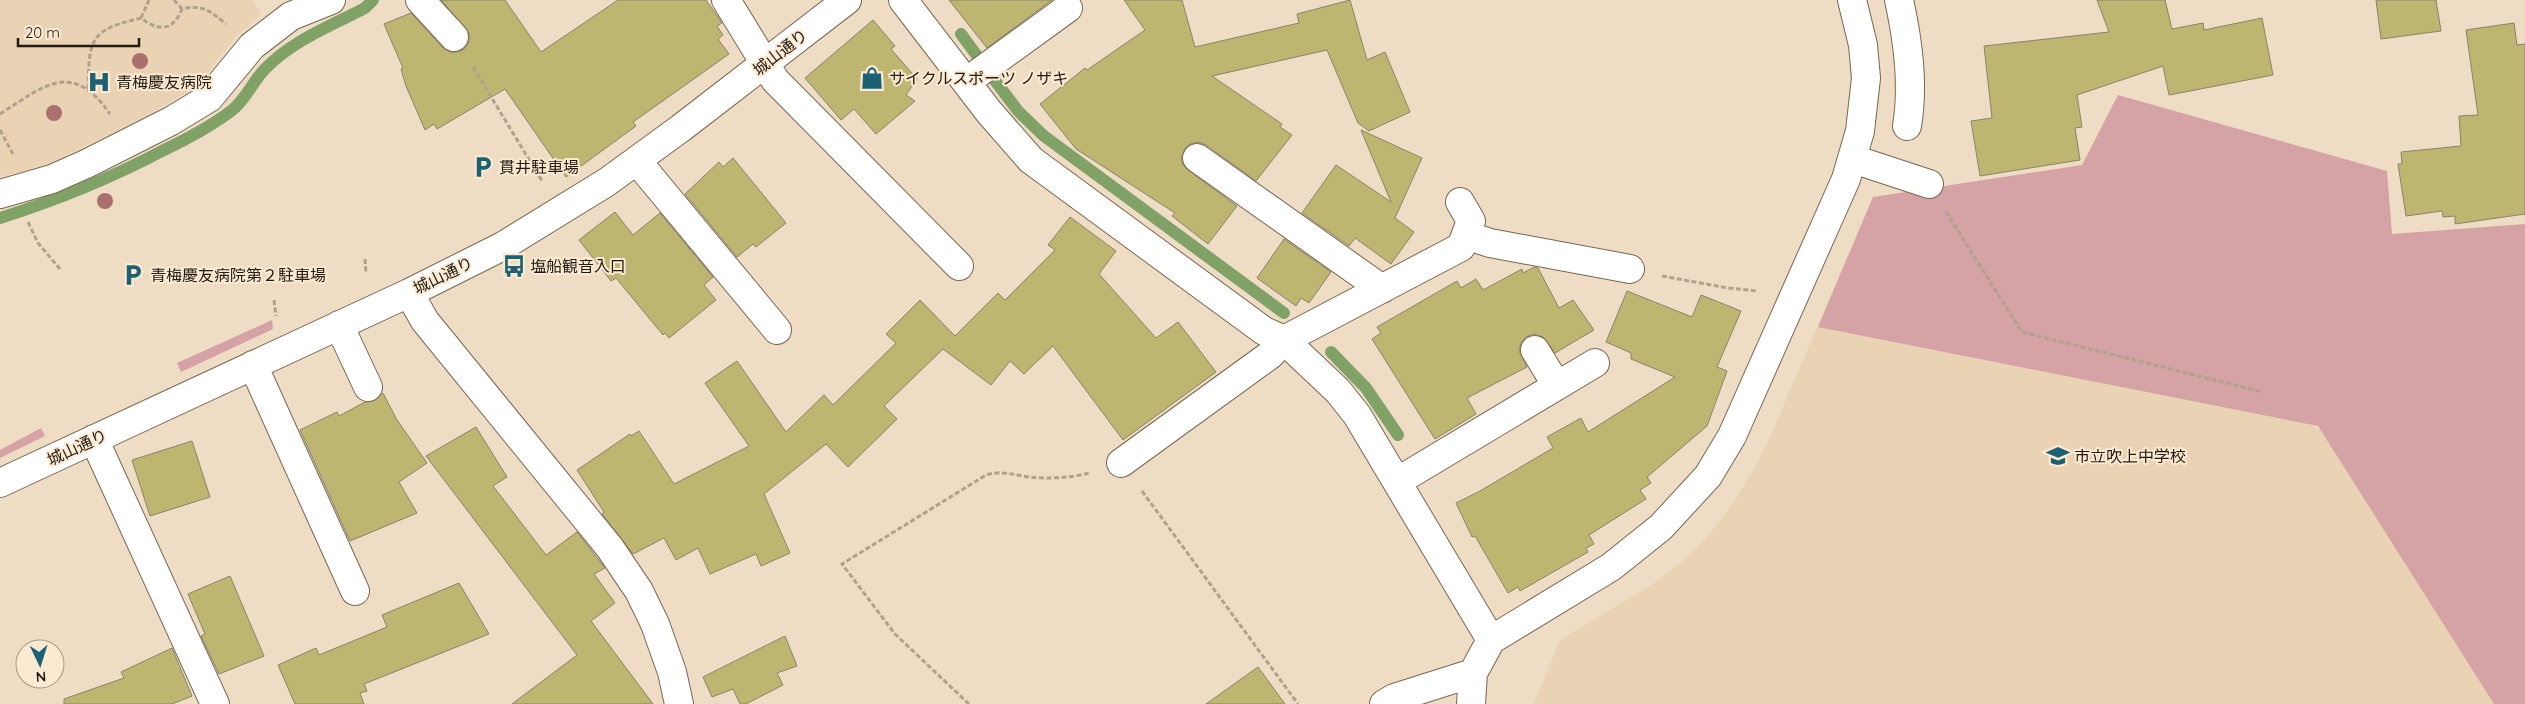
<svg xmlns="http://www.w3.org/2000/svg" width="2525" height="704" viewBox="0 0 2525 704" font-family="Quicksand,'Noto Sans JP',sans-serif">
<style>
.built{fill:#ead2b4}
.green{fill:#d5a3a5}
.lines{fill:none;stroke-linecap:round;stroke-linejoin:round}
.stream{stroke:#81a266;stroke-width:12}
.building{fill:#beb670;stroke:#87846a}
.minor-casing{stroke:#786752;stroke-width:30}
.path{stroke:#b0a18d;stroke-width:3;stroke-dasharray:5 2.5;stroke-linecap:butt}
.minor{stroke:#fff;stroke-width:28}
.tree{fill:#a9706e}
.labels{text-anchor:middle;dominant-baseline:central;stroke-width:4;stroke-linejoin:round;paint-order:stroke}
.street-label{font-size:16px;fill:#211b12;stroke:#fce9d1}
.poi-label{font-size:16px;fill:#211b12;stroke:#fce9d1;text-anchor:start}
</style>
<rect width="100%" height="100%" fill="#efdcc4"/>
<path class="built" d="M0,0H252L261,13L248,27L238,34L209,71L186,93L150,114L65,156L45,165L0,177Z
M1873,197L1940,222L2347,445L2524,704H1534L1560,640L1653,584L1681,562L1707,538L1733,503L1755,467L1770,437Z"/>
<path class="green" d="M2118,95L2387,171L2392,234L2525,224V704H2494L2318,426L1818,327L1873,197L2082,165Z
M272,320L273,329L181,372L177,363Z
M41,428L45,436L0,458V450Z"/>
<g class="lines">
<path class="stream" d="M961,34L978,57
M993,78L1018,111L1044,136L1284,313
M0,218C57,200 109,179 162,151C185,140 210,127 231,111C246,100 252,82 265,69C291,41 331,26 365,8L373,0
M1331,352L1366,388L1398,435"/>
</g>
<path class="building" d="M441,0H505L541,52L618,0H706L722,23L717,26L723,35L718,39L729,54L633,122L636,126L566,177L505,89L437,129L434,124L425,130L406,86L401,69L403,68L384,24L411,13L443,48L450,52H458L464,49L469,42V33Z
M949,0H1052L987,48Z
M1124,0H1182L1195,47L1299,23L1297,14L1350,0L1367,60L1385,52L1410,112L1369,131L1358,123L1327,50L1212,76L1282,124L1280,127L1292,135L1256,181L1206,145L1198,142L1190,144L1185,149L1181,157L1183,165L1188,170L1237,206L1208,244L1172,216L1175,213L1076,149L1040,104L1085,68L1087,70L1145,30Z
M2097,0H2165L2172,29L2203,23L2204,30L2262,18L2273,75L2169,95L2163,66L2077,95L2082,127L2075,128L2080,160L1980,176L1971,121L1992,118L1984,46L2109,32Z
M2376,0H2436L2441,31L2381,39Z
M873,20L895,46L891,49L917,79L906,95L915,101L876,134L854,109L841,120L805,78Z
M2514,23L2517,45L2525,44V214L2455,224V216L2443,217L2442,211L2406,216L2398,164H2402L2401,152L2461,146L2459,116L2478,115L2466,30Z
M1361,130L1422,158L1395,218L1414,232L1391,264L1355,238L1349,246L1302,213L1336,165L1391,202Z
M733,158L786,223L756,247L753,244L737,257L685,194L719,162L723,167Z
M615,212L633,235L660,213L713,277L704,285L716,300L669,338L665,333L663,335L616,278L611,281L579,240Z
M1070,217L1116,251L1099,274L1156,338L1178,322L1216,372L1123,440L1053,346L1024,374L1010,361L991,385L943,349L884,406L897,419L848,467L826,444L764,494L790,553L761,566L756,554L710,574L698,548L676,560L664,538L633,554L602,514L604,512L577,470L630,434L631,436L639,431L674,484L749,446L705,383L737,361L786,432L824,395L833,405L896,343L886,334L920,300L955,336L998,293L1005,300L1055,250L1048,245Z
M1284,239L1331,272L1309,303L1301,298L1296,306L1257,278Z
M1534,267L1538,268L1559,308L1573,300L1594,330L1555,353L1543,337L1534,334L1526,337L1521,343L1519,351L1527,367L1467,398L1476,414L1435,439L1372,339L1381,333L1377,327L1457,281L1461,288L1476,279L1483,290L1522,269L1523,273Z
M1627,291L1692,317L1701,295L1741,311L1717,367L1727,371L1707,426L1647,477L1651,483L1640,490L1646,499L1589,535L1594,544L1586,548L1588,552L1520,591L1518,587L1508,593L1475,536L1472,537L1456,503L1480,491L1553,448L1547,437L1581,418L1588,432L1675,377L1631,359V353L1606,342Z
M383,393L397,420L427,463L399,482L417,513L350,541L300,430L337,412L339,416L365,402L374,401Z
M476,427L507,477L493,486L546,555L577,532L605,568L594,574L615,603L591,621L653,704H512L577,655L426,456Z
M192,441L210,497L150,516L132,460Z
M230,576L264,656L219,674L201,636L205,634L188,594Z
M459,583L489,634L364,684L367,691L360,693L364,704H295L278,665L316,648L319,655L387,627L382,615Z
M785,636L797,666L777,673L783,685L746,704H740L733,689L712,697L703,677Z
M172,648L192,696L172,704H64V699L124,678L121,672Z
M1258,667L1285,704H1206Z"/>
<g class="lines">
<defs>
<path id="minor" d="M420,0L454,37
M726,0L775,80L959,266
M903,0L989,112L1031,160L1264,331L1284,340L1338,391L1357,415L1491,640
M1899,0C1908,41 1914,84 1907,126
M966,82L1068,8
M1197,158L1382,289
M1853,159L1929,184
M637,161L777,330
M0,194L52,179L86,164L171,121L209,98L252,46L291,16L331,0
M1466,235L1490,243L1630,269
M409,293L425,321L610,548L639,591L655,624L672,672L679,704
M339,325L368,387
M1535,350L1557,386
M253,365L355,591
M94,439L215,704
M1121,463L1270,355L1284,340L1461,247L1471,221L1460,202
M1398,481L1595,363
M0,483L409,293L503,246L607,182L681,128L847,0
M1384,704L1394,698L1473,673
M1471,704L1473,673L1491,640L1611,567L1661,527L1708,476L1732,436L1846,179L1860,131L1866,78L1863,45L1852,0"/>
</defs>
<use href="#minor" class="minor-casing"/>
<path class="path" d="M174,0L182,9
M141,18L149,0
M473,67L542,181
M88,89C89,38 90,30 141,18C159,32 173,31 182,9C203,4 210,11 226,24
M0,114C44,86 72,59 110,114
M0,130L13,154
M1946,212L2022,332L2263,392
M28,222L38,243L60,269
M365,259L366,273
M1662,276L1728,288L1757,291
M274,300L276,316
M1142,491L1298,704
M969,704L895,634L842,564L986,475C1002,470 1013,475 1029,477C1047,479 1072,478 1089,473"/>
<use href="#minor" class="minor"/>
</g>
<g class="tree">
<circle cx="140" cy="61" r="8"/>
<circle cx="54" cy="113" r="8"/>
<circle cx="105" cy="201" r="8"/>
</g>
<defs>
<symbol id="shop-bare" viewBox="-9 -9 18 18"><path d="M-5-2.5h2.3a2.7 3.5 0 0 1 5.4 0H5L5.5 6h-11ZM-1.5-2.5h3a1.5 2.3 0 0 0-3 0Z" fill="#1c6173" stroke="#fce9d1" stroke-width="2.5" paint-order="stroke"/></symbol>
<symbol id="hospital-bare" viewBox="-9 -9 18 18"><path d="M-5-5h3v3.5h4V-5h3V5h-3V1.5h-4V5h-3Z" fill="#1c6173" stroke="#fce9d1" stroke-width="2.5" paint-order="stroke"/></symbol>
<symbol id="parking-bare" viewBox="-9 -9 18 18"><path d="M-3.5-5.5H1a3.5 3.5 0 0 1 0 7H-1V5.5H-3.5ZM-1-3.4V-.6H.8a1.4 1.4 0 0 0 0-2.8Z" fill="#1c6173" stroke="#fce9d1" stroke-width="2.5" paint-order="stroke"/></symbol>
<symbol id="bus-bare" viewBox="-9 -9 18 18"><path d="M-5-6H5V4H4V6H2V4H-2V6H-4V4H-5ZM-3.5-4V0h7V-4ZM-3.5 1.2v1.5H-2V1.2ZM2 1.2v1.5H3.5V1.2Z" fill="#1c6173" stroke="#fce9d1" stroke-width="2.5" paint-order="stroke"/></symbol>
<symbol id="school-bare" viewBox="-9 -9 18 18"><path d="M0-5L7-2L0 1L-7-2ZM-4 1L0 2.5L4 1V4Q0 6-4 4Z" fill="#1c6173" stroke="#fce9d1" stroke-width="2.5" paint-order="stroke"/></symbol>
</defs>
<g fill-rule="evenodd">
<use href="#shop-bare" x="856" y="62" width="32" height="32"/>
<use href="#hospital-bare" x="83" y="66" width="32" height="32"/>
<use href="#parking-bare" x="467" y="151" width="32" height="32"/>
<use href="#bus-bare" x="498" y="250" width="32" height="32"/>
<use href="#parking-bare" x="117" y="259" width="32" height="32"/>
<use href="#school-bare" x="2042" y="440" width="32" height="32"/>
</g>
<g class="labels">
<g class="street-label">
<text transform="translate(780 52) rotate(-38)">城山通り</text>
<text transform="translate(443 275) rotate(-26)">城山通り</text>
<text transform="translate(77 447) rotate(-25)">城山通り</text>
</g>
<g class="poi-label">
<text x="889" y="78">サイクルスポーツ ノザキ</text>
<text x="116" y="82">青梅慶友病院</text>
<text x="499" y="167">貫井駐車場</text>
<text x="530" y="266">塩船観音入口</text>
<text x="150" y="275">青梅慶友病院第２駐車場</text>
<text x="2074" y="456">市立吹上中学校</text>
</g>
</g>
<g transform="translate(40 664) rotate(176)"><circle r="24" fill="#fce9d1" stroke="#a49785"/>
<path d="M0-4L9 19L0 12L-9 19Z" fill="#1c6173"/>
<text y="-8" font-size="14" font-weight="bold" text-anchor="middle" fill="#211b12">N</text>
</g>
<path d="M18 38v8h121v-8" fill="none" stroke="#211b12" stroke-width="2.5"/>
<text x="25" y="38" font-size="15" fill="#211b12" stroke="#fce9d1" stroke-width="4" paint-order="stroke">20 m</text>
</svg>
